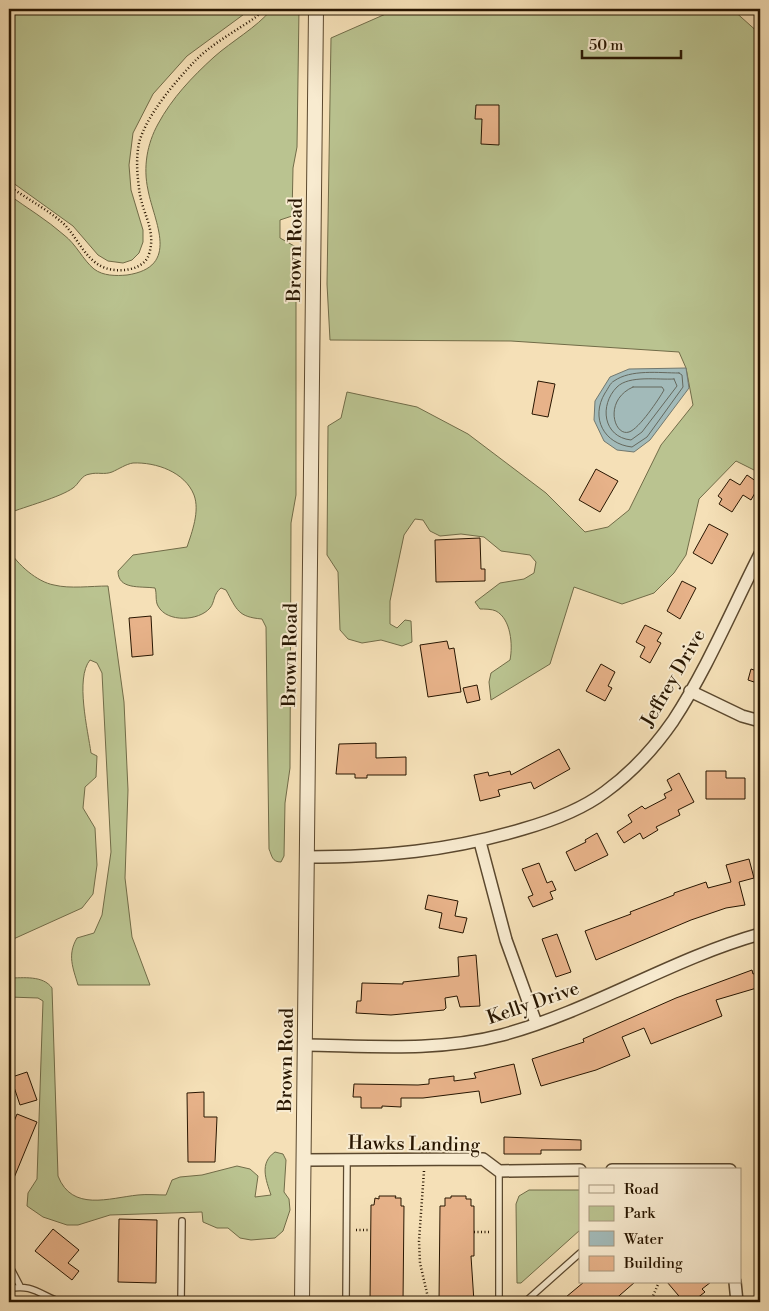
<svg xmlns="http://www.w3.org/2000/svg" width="769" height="1311" viewBox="0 0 769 1311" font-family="'Libre Bodoni',serif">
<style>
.green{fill:#bac390;stroke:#716c48}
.water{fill:#a2bab9;stroke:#71786f}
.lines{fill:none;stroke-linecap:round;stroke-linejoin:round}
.shore{stroke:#65685d;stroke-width:1}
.building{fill:#e7b289;stroke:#281601}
.service-casing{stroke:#5b482e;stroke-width:8}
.minor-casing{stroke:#5b482e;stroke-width:14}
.tertiary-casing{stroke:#5b482e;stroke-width:16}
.path{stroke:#281601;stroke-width:2.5;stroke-dasharray:1 2.5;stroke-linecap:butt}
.service{stroke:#f8ebd0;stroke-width:5.5}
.minor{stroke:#f8ebd0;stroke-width:11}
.tertiary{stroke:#f8ebd0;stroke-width:14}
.labels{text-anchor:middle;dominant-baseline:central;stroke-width:4;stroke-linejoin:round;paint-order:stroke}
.street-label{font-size:19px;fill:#281601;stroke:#f8ebd0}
</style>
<rect width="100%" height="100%" fill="#f5e0b7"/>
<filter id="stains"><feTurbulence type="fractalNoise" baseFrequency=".004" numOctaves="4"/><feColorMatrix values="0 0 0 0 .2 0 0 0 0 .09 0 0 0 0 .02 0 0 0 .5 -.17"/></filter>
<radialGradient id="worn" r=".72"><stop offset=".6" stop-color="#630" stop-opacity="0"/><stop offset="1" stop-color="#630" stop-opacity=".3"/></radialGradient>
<path class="green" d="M9,9H251L187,56L153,94L133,133L129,165L131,190L143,230V242L139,253L132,260L123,263L108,261L98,255L73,226L9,180Z
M272,9H299L297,147L293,168L292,216L280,220V238L296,247V495L291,523L290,768L285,803L284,856L281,862C272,862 272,856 269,849L266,627L262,619C238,617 237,610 226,590L221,588C213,594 215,602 210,608C199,621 167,623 158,606C155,601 157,593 155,588C140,586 118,590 118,571L133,555L187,547C192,532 200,511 194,495C185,472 156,462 133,463C126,464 119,469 112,472C104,475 98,472 90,474C81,475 79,484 73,488C61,497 24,507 9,513V195C27,208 47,220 64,235C76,244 83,260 94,269C103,276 116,276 127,275C181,267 154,222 148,190C143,167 147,144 158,124C172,98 192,77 214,57C232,41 256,28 272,9Z
M397,9H732L760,34V473L736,461L699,499L686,555L674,573L654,593L622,604L574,587L550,664L491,700L489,682L491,673L510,660C513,645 511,619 496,611C492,609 484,609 480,609L475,602L500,583L524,579L534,573L536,562L530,555L501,551L484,537L461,534L440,536L430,531L423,520L415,519L404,535L390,601V624L397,628L405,620L411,621L412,642L402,646L381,640L362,643L348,639L340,630L338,572L327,555L328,426L341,418L347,392L417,407L468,434L546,493L585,532L608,527L629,510L661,445L693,405L686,368L679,352L511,341L330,340L327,284L331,38Z
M9,550C17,564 37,582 54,585C70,589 91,586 108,586L124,702L128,790L125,878L132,937L150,985H78C73,968 67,955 77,938L94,933L102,915L111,852L102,673L97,663L90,660C75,678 88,731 91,753L97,756L96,777L85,787L83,808L95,828L97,865L93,894L82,908L9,941Z
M9,978C23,978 43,975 52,988L58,1176C72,1212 109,1198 138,1195C147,1194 157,1195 166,1195L172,1180L180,1177L202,1175L237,1166L250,1169L258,1176L255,1197L271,1195C266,1180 259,1163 275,1152L283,1154L286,1160L284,1192L289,1199L290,1210L283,1231L275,1238L251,1240L240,1238L228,1228H217L203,1222L202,1212L110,1215L78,1225H67L43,1217L27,1206L28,1193L37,1179L43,1001L38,998L9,997Z
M529,1190H580V1230L521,1283H517L516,1204L519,1196Z"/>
<path class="water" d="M686,368L689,388L650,440L634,452L617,450L604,441L594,420L595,401L610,377L629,369Z"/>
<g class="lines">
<path class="shore" d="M679,373L682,375L683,387L647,437L632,447C604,444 590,418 605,393C608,389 610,383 614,381C631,369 659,373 679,373Z
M674,379L677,386L642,432L631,440C603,437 599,405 617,387C629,375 658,380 674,379Z
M633,387H662L664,390C659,399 639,429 629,432C614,437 603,400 633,387Z"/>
</g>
<path class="building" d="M476,105H499V145L481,144L482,119H475Z
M538,381L555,384L548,417L532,414Z
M596,469L618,481L600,512L579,500Z
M747,475L760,484L751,500L743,495L732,512L719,504L722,499L718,496L730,479L740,485Z
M709,524L728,534L712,564L693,553Z
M480,538L481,569H485V581L436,582L435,540Z
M682,581L696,588L680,619L667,611Z
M151,616L153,655L132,657L129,618Z
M645,625L662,633L657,641L661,643L650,663L640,657L645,647L636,642Z
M447,641L449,649L454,648L461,692L428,697L420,645Z
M601,664L615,672L608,686L612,688L605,701L586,691Z
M751,669L760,672V684L748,680Z
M477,685L480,700L467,703L463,688Z
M376,743V758L406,757V775H367V778H355V774H336L339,744Z
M559,749L570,769L534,789L531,782L498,790L500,796L480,801L474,775L488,772L489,776L510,771L511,775Z
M706,771H726V778H745V799H706Z
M679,773L694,802L678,810L680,815L656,827L658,830L643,839L640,833L624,843L617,832L632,822L628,815L642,806L645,809L666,798L664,794L672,790L667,780Z
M597,833L608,855L575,871L566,852L586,842L585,840Z
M749,859L754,878L739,882L745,905L726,908L691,920L596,960L585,931L631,914L630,912L674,895V893L706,882L708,888L731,882L726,865Z
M539,863L547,883L552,881L556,890L550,892L553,899L533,907L528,897L533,895L522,869Z
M428,895L458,901L455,916L467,918L463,933L439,928L442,913L425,909Z
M557,934L571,972L556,977L542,939Z
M476,955L480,1006L460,1007L457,996L445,998L446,1008L444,1010L391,1015L356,1013L357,1001H361L362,983L403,984V982L459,976L458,957Z
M752,970L753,974L760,972V987L716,1000L722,1016L651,1044L644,1028L622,1037L630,1056L596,1070L541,1086L532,1059L584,1042L583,1039L676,998Z
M514,1064L521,1094L481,1103L479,1091L423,1098H401V1107L382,1106V1108H361V1097H353L354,1084L418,1085L429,1084V1079L454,1076V1081L476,1078L474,1073Z
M27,1072L37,1100L20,1105L14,1087L9,1089V1078Z
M204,1092V1117H217L215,1162H188L187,1093Z
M17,1114L37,1122L9,1190V1134Z
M504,1137L581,1140V1150H541V1154H504Z
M379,1196H396L395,1198H401V1206H404L403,1302H370L371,1205H374L375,1198L379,1199Z
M451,1196H466V1199H471V1206H474V1256H471L474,1302H439L440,1206H445V1198H451Z
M119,1219L157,1220L156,1283L118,1282Z
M53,1229L79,1250L68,1263L79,1271L72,1280L35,1251Z
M584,1282H635L612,1302H560Z
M667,1282H711L702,1289L705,1292L692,1302H684Z"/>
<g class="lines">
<defs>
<path id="service" d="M9,1265L20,1286
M9,1289C30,1283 41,1295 60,1302
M181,1302L182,1221
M346,1302L347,1160
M499,1302V1171
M525,1302L580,1253"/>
<path id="minor" d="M690,691L742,716L760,721
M480,842L506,940L536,1023
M307,857C383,857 449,851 523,829C551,821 581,810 605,792C631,773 655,747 673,721C707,669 732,609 760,554
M305,1045C370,1046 438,1052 502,1035C591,1011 671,959 760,934
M304,1160L483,1159L499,1171L580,1170
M612,1170H730
M735,1282L737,1302"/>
<path id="tertiary" d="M302,1302L316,9"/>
</defs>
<use href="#service" class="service-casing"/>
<use href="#minor" class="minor-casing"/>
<use href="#tertiary" class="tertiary-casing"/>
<path class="path" d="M9,186C27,199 49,210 65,225C77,238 84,256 99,265C113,274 144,272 149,254C157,230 141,212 139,188C137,173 136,158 139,143C146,116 175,82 194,62C211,44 236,31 256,17L264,9
M424,1171L419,1241L420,1263L429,1302
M356,1230H370
M474,1232H490
M355,1301H370
M416,1302H429
M645,1302L653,1296L659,1282"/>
<use href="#service" class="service"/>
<use href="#minor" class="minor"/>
<use href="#tertiary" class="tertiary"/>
</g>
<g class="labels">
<g class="street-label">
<text transform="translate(295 250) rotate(-89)">Brown Road</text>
<text transform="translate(290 655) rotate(-89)">Brown Road</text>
<text transform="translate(673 678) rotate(-60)">Jeffrey Drive</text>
<text transform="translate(533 1003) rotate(-19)">Kelly Drive</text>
<text transform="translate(286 1060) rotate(-89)">Brown Road</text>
<text transform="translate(414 1144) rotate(1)">Hawks Landing</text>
</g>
</g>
<rect width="769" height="1311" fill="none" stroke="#f5e0b7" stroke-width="30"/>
<rect x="10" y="10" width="749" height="1291" fill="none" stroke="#281601" stroke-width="2.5"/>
<rect x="15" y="15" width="739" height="1281" fill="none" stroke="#281601"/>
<rect x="579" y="1168" width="162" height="115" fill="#f8ebd0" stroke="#a5967d"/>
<rect x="589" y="1185" width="25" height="8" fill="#f8ebd0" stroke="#a5967d"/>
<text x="624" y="1194" font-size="15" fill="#281601">Road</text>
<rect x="589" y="1206" width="25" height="15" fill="#bac390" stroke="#a5967d"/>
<text x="624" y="1218" font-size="15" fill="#281601">Park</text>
<rect x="589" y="1231" width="25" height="15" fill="#a2bab9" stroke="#a5967d"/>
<text x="624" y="1244" font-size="15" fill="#281601">Water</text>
<rect x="589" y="1256" width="25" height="15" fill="#e7b289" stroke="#a5967d"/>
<text x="624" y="1268" font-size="15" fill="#281601">Building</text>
<path d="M582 50v8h99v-8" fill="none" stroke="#281601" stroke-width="2.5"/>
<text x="589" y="50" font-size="15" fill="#281601" stroke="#f8ebd0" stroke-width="4" paint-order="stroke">50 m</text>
<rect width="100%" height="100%" filter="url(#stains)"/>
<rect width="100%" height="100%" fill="url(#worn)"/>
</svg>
